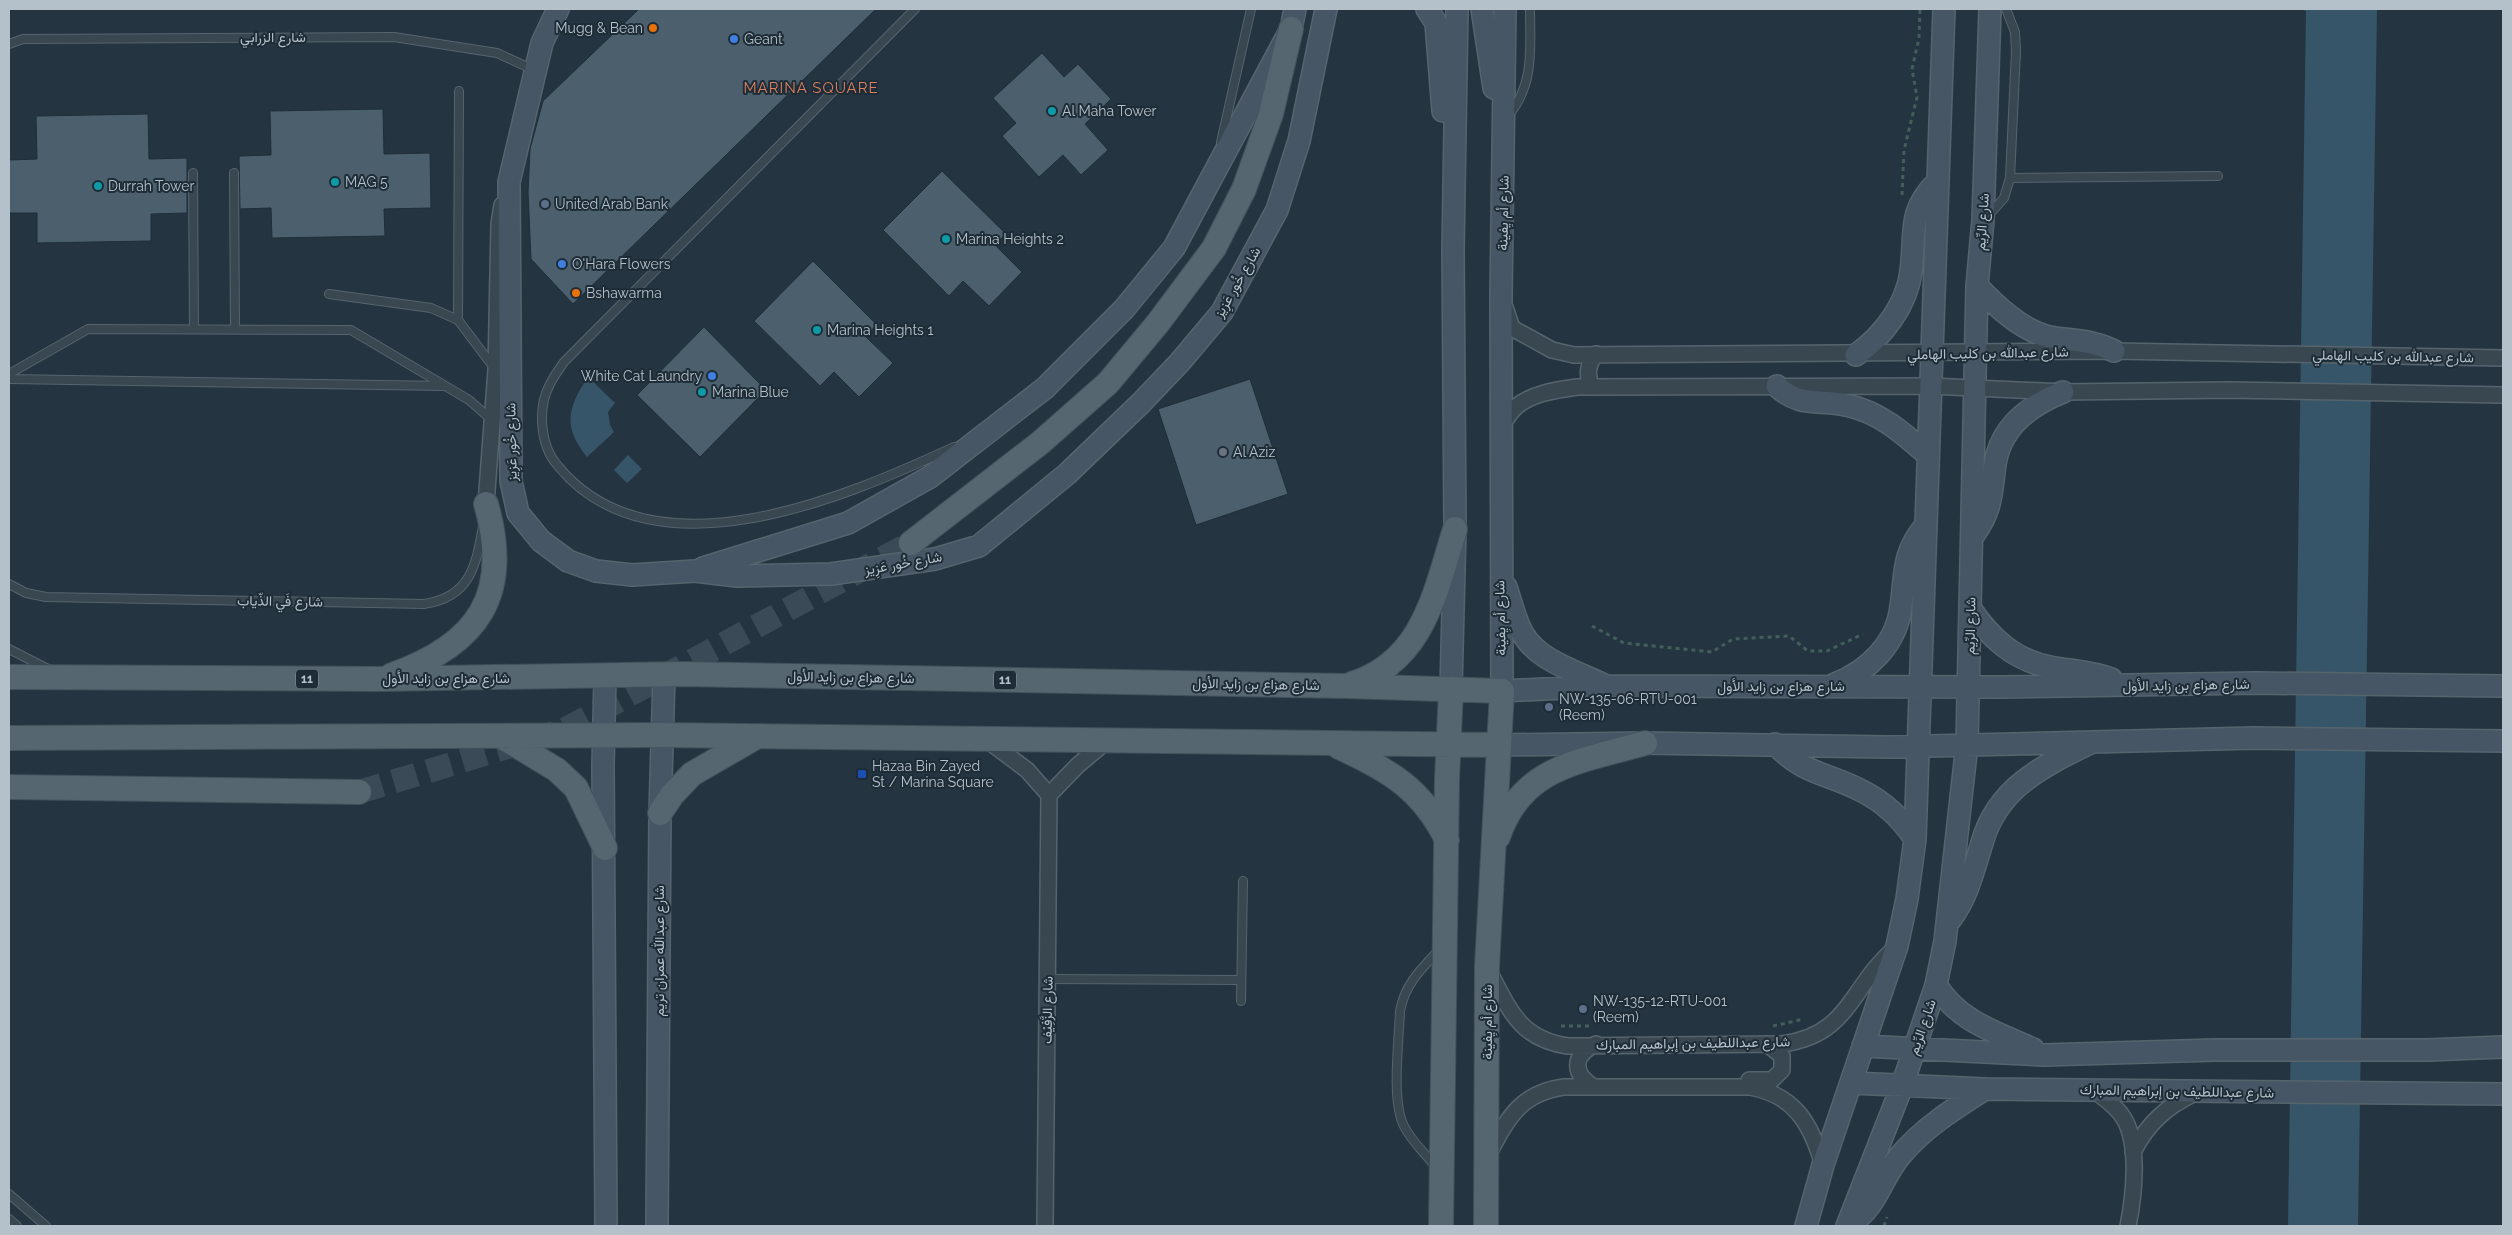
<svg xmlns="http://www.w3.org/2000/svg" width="2512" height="1235" viewBox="0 0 2512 1235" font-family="Raleway,Vazirmatn,sans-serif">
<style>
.water{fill:#375569}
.building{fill:#4c5f6c;stroke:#1f2e38}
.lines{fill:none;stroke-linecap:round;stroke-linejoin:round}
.primary-tunnel{stroke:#3a4a56;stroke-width:24;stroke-dasharray:24 12;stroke-linecap:butt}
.lane-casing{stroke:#56646e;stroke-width:10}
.street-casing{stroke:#56646e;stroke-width:18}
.secondary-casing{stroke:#56646e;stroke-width:24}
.primary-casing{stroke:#41505a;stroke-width:26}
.path{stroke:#445e5c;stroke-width:3;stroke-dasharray:4 4;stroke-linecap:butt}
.lane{stroke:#384750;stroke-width:8}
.street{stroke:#384750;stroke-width:15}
.secondary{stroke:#465664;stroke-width:21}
.primary{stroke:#566671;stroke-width:24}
.food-dot{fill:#e8710a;stroke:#1d2c36;stroke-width:2}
.shop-dot{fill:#3f7fe0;stroke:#1d2c36;stroke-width:2}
.culture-dot{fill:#0f9aa8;stroke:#1d2c36;stroke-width:2}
.service-dot{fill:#5c6f8a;stroke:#1d2c36;stroke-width:2}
.worship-dot{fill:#6b7280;stroke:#1d2c36;stroke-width:2}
.transit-dot{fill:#1a4fb4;stroke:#1d2c36;stroke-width:2}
.labels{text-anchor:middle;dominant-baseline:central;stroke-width:4;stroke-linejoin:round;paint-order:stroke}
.shield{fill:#1d2c36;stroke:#87949e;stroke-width:1}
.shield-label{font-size:12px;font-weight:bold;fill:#b4c1cb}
.poi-label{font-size:14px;fill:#b4c1cb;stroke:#1d2c36;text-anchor:start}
.street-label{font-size:14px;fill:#b4c1cb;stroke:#1d2c36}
.neighbourhood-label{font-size:15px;letter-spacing:1px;fill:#db7e5f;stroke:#1d2c36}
</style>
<rect width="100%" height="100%" fill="#243541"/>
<path class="water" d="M2301,9H2377L2358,1226H2288L2306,11Z
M588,377L615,403L608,412L610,425L614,432L587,457C562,426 568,407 588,377Z
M628,455L642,469L627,483L614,470Z"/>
<path class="building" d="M639,9H876L573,304L531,259L528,192L530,149L543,101Z
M1042,53L1064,77L1078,64L1111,99L1085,124L1108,150L1081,175L1063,155L1039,177L1002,136L1016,123L993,98Z
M383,109L384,154L430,153L431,208L384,209L385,236L272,238L271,208L240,209L239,156L271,155L270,111Z
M148,114L149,159L187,158V213L151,214V241L37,243V213H9V160L37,159L36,116Z
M942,171L1006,234L995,245L1022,272L989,306L963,281L949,296L883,230Z
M813,261L877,325L865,336L893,363L859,397L834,372L820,386L754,321Z
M704,327L766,390L700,457L637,395Z
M1250,379L1288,494L1196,525L1158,409Z"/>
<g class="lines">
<path class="primary-tunnel" d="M359,792L564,730L911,543"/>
<defs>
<path id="lane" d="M915,9L564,362C559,369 554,376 550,384C537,408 540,446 558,466C653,581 846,497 954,447
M9,44L23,39L394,37L497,53L534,70
M1508,116C1535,84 1530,48 1530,9
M1221,142L1251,9
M193,173L194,329
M234,173L235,329
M2010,178L2218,176
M1986,218L2004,198L2010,178L2016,51L2015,32L2006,9
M329,294L431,308L458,320L495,369
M458,320L459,91
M9,374L88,329L351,330L469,400L493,421
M9,379L444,386
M9,584L26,593L46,597L424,604C471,597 476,565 483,526
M9,649L48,669
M1047,979L1241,980
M1241,1001L1243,881
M1435,1166C1425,1153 1411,1141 1404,1126C1391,1101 1399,1041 1400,1011C1405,984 1421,969 1439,950
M9,1194L46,1226
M9,1219L17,1226"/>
<path id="street" d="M1505,307L1512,328L1552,350L1574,355L2114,351L2503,358
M1591,387C1587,374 1587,365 1596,354
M1501,426C1506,420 1510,412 1516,407C1532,393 1557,390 1577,387L1930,386L2063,392L2229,390L2503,395
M486,504L496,370L499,224L502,205
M987,740L1027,770L1049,795L1045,1226
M1049,795L1078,765L1108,740
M1489,971C1510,1011 1520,1039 1568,1046L1782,1044C1850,1035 1850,987 1894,949
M1749,1080H1772L1782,1070V1056L1767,1044
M1594,1087C1572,1074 1572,1055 1596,1044
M2095,1091C2105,1099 2116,1106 2123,1117C2140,1143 2134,1196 2128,1226
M2133,1152C2148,1123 2166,1107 2195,1093
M1488,1155C1508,1118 1520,1093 1564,1087H1750C1795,1095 1811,1124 1823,1165"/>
<path id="secondary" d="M558,9L542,43L509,182L511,481L518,513L541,541L568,561L596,571L632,575L695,571L737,576L831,574L935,559L979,546L1067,474L1141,403L1180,362L1222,312L1277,210L1299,141L1326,9
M1427,9L1436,23L1443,111
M1482,9L1494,88
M1505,9L1501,296L1502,691L1606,686L2002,687L2256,683L2503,686
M1977,286C1996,306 2022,331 2050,337C2074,341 2093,340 2114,351
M1856,355C1883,336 1907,305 1911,271C1916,233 1907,212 1937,182
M1777,386C1801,409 1821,398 1850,406C1881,413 1905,435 1928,455
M1973,536C1992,510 1991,495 1995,464C2001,426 2030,405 2063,392
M703,568L848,523L930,477L1045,388L1124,309L1174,248L1291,29L1295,9
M1506,587C1511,602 1515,620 1523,634C1538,661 1578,672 1604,685
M1970,608C1990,638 2014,660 2050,667C2070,671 2091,671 2111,679
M605,677L603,765L606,1226
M1835,684C1869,671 1897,643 1901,606C1906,572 1902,554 1925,526
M1451,689L1455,529L1453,249L1457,9
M1775,744C1806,776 1826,772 1862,791C1884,802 1901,818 1915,839
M1498,745L1645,743L1887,747L2254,738L2503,741
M1950,920C1968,896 1973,871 1982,843C1997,788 2043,766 2090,743
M1936,985C1959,1022 1996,1032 2033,1049
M1863,1046L2044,1055L2215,1050H2428L2503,1047
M1852,1083L1985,1089L2503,1094
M1850,1224C1878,1206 1880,1180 1900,1156C1923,1128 1955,1108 1985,1089
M657,1226L660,813L664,676
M1806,1226L1823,1165L1897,946L1907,899L1915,839L1944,9
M1847,1226L1902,1086L1936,985L1945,941L1967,744L1977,286L1983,220L1990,9"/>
<path id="primary" d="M911,543L1040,443L1108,383L1158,323L1214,248L1244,189L1271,114L1291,29
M392,675C479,644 512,594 486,504
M9,677L381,679L681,674L1346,686L1502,691L1487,966L1486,1226
M1352,684C1424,661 1435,592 1455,529
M501,736L557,770L576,788L605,848
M9,738L662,735L1498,745
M1339,747C1389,770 1422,789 1447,840
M9,787L359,792
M660,813L672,795L692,774L756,737
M1498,837C1522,765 1581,762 1645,743
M1441,1226L1447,779L1451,689"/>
</defs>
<use href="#lane" class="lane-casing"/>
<use href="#street" class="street-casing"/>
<use href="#secondary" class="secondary-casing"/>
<use href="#primary" class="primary-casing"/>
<path class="path" d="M1902,195L1904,150L1917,97L1912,69L1919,38L1920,9
M1592,626L1624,643L1712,652L1733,639L1789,636L1808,651H1827L1863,634
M1561,1026H1592
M1773,1026L1804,1019
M1884,1226L1887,1217"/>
<use href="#lane" class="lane"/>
<use href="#street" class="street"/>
<use href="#secondary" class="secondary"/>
<use href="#primary" class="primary"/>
</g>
<g class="food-dot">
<circle cx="653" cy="28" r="5"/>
<circle cx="576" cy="293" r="5"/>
</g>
<g class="shop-dot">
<circle cx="734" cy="39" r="5"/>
<circle cx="562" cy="264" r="5"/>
<circle cx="712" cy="376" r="5"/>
</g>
<g class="culture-dot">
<circle cx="1052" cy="111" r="5"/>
<circle cx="335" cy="182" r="5"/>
<circle cx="98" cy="186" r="5"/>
<circle cx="946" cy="239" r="5"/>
<circle cx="817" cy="330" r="5"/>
<circle cx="702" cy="392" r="5"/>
</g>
<g class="service-dot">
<circle cx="545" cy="204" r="5"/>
<circle cx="1549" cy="707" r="5"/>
<circle cx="1583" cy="1009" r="5"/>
</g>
<circle class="worship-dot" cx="1223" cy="452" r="5"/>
<rect class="transit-dot" x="857" y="769" width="10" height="10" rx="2.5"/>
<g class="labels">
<g class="shield">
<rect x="296" y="669.5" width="22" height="19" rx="4"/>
<rect x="994" y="670.5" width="22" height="19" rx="4"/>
</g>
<g class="shield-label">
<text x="307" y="679">11</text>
<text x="1005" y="680">11</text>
</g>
<g class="poi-label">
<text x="643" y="28" text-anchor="end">Mugg &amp; Bean</text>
<text x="744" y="39">Geant</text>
<text x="1062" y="111">Al Maha Tower</text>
<text x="345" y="182">MAG 5</text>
<text x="108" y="186">Durrah Tower</text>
<text x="555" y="204">United Arab Bank</text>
<text x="956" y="239">Marina Heights 2</text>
<text x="572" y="264">O'Hara Flowers</text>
<text x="586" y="293">Bshawarma</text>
<text x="827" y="330">Marina Heights 1</text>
<text x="702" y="376" text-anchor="end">White Cat Laundry</text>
<text x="712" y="392">Marina Blue</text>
<text x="1233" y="452">Al Aziz</text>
<text x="1559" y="699">NW-135-06-RTU-001<tspan x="1559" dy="16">(Reem)</tspan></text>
<text x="872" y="766">Hazaa Bin Zayed<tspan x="872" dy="16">St / Marina Square</tspan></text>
<text x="1593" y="1001">NW-135-12-RTU-001<tspan x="1593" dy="16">(Reem)</tspan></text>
</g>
<g class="street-label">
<text x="273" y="37">شارع الزرابي</text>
<text transform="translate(1503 213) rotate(-89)">شارع أم يِفينة</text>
<text transform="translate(1982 222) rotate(-86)">شارع الرِّيم</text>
<text transform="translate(1237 282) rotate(-60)">شارع خُور عَزِيز</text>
<text transform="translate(1988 353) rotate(-1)">شارع عبدالله بن كليب الهاملي</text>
<text transform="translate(2393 356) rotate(1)">شارع عبدالله بن كليب الهاملي</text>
<text transform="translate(511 442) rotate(-91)">شارع خُور عَزِيز</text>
<text transform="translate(903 563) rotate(-10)">شارع خُور عَزِيز</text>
<text transform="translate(280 601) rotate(1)">شارع فَي الذّياب</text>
<text transform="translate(1500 618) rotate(-91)">شارع أم يِفينة</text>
<text transform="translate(1970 626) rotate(-89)">شارع الرِّيم</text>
<text transform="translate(851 677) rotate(1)">شارع هزاع بن زايد الأول</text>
<text x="446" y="678">شارع هزاع بن زايد الأول</text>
<text transform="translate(1256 684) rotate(1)">شارع هزاع بن زايد الأول</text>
<text transform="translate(2186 685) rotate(-1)">شارع هزاع بن زايد الأول</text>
<text x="1781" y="686">شارع هزاع بن زايد الأول</text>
<text transform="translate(659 951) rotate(-90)">شارع عبدالله عمران تريم</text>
<text transform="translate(1047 1010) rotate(-89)">شارع الزَّفِيْف</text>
<text transform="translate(1487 1022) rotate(-90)">شارع أم يِفينة</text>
<text transform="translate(1922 1027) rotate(-71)">شارع الرِّيم</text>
<text transform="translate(1693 1043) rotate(-1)">شارع عبداللطيف بن إبراهيم المبارك</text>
<text transform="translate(2177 1091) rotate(1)">شارع عبداللطيف بن إبراهيم المبارك</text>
</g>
<g class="neighbourhood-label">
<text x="811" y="88">MARINA SQUARE</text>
</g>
</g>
<rect width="2512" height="1235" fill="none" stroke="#b4c1cb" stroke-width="20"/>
</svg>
